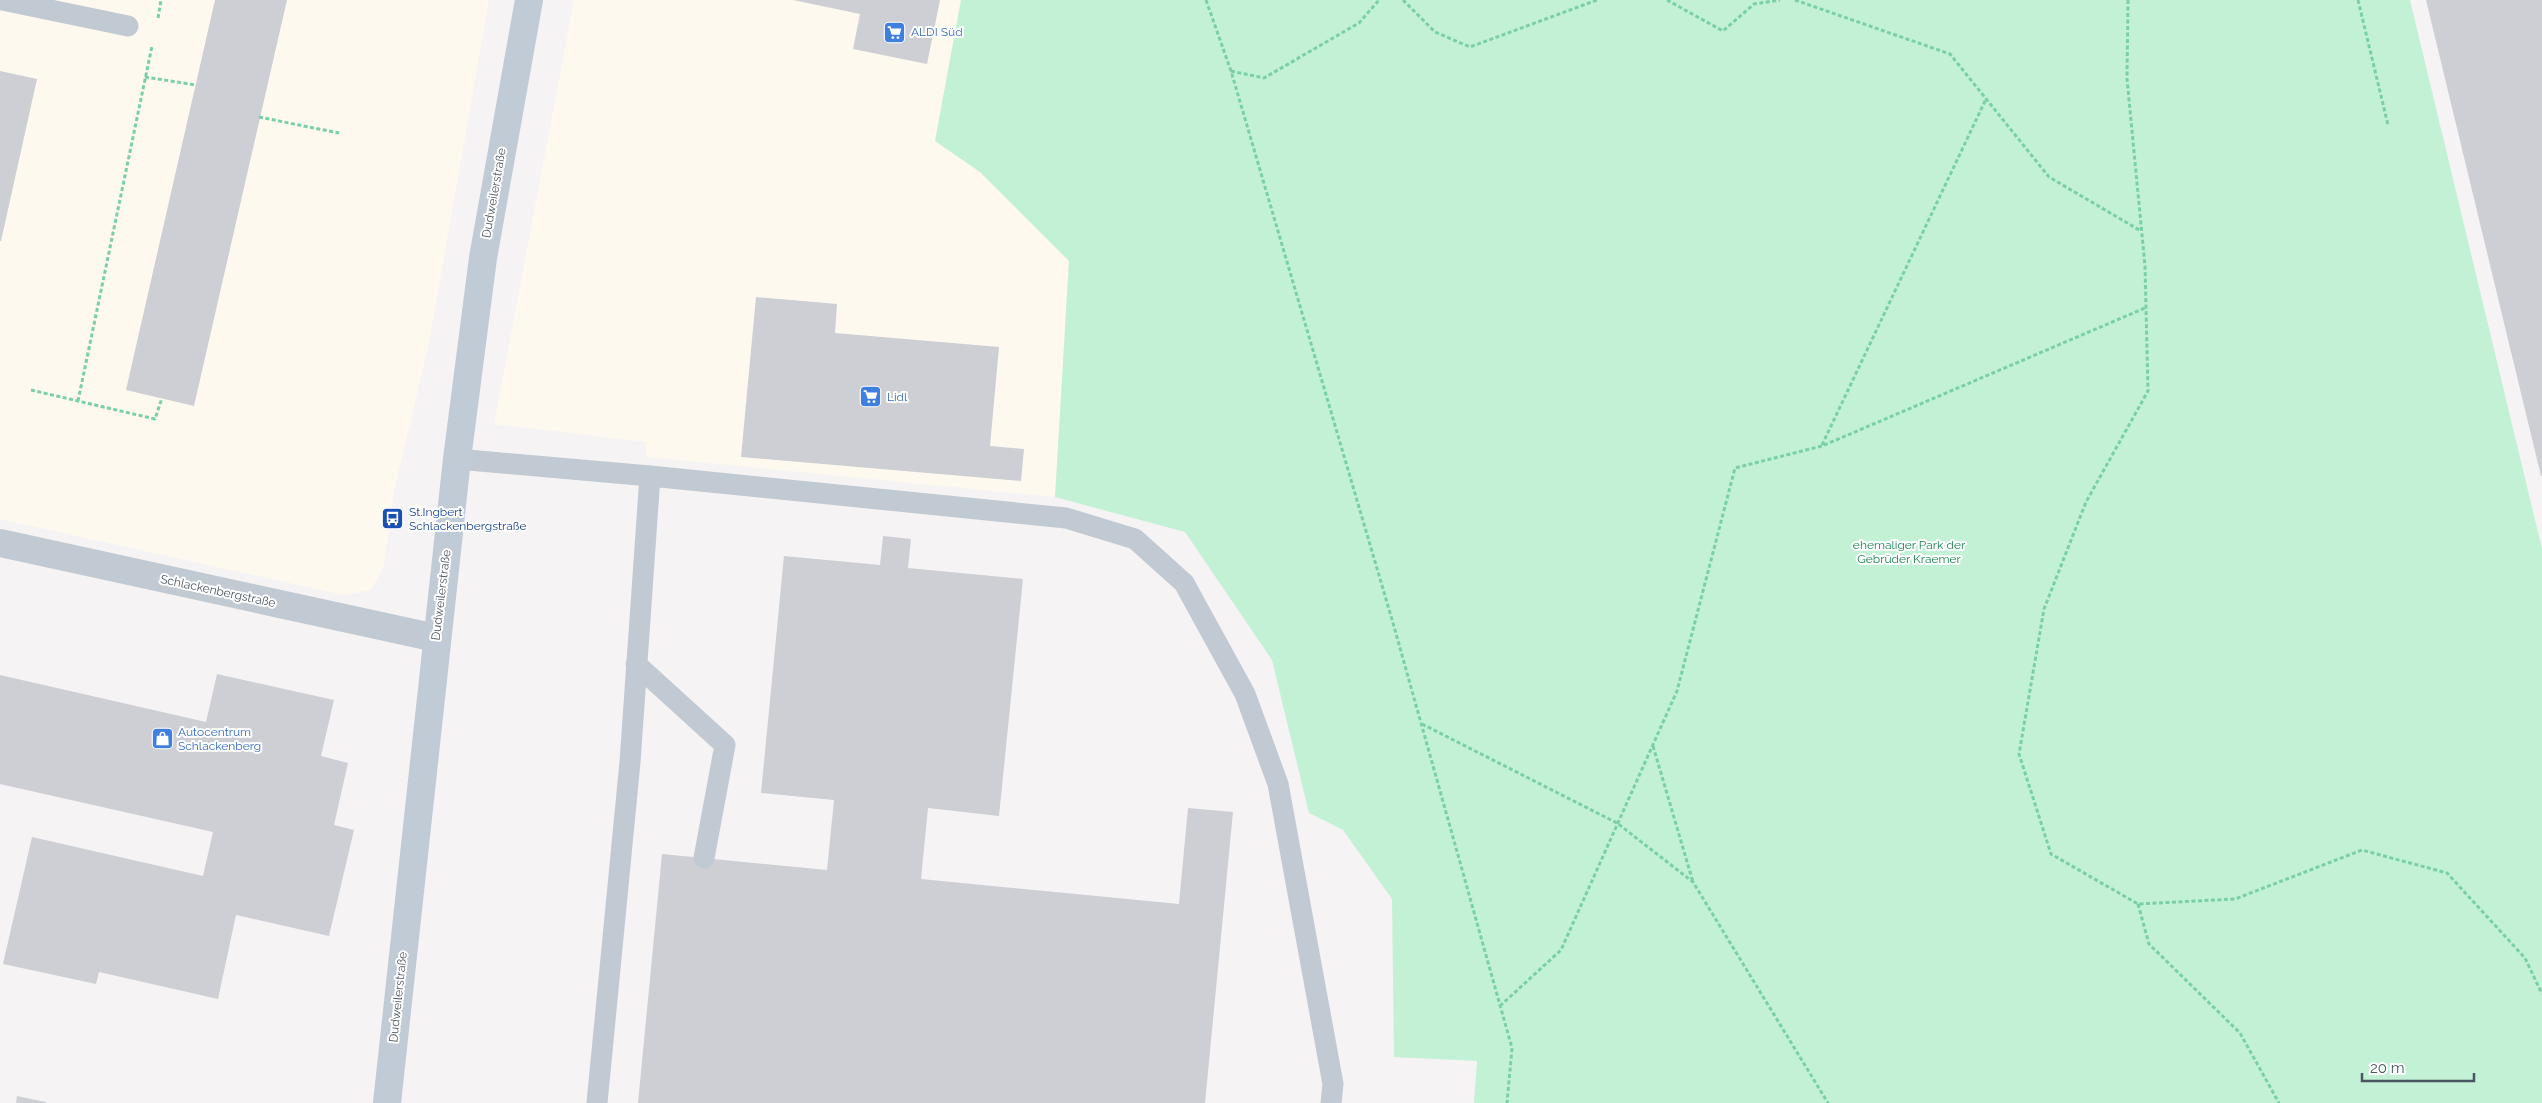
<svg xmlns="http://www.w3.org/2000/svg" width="2542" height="1103" viewBox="0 0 2542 1103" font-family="Raleway,sans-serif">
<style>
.commercial{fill:#fdf9ef}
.green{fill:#c3f1d5}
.building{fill:#cdcfd5}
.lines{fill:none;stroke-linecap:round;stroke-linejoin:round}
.path{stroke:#7ad0a6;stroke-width:3;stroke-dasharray:4 2.5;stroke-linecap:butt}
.lane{stroke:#c1cad2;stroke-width:21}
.street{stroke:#c1cad2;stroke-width:28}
.secondary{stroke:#c1cbd6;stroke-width:28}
.labels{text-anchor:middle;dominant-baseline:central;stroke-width:4;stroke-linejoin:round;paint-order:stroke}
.shop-label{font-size:12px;fill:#366cbe;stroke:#fff;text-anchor:start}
.street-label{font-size:12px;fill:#4a5661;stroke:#fff}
.transit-label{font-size:12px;fill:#164399;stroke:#fff;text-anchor:start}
.park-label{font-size:12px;fill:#17864f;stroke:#fff}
</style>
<rect width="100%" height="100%" fill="#f5f3f3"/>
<path class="commercial" d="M0,0H489L429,343L394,491L384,566L371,590L343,595L0,519Z
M574,0H961L935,141L980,172L1069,261L1055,497L646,457V442L494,424Z"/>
<path class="green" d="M961,0H2410L2542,549V1103H1474L1477,1061L1394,1057L1392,899L1343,830L1309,813L1272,660L1185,532L1055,497L1069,261L980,172L935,141Z"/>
<path class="building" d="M215,0H287L194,406L126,390Z
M793,0H940L927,64L853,49L860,14Z
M2426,0H2542V476H2541Z
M0,71L37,79L1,241H0Z
M756,297L837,304L835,333L999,347L990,446L1024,449L1021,481L741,457Z
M883,536L911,539L908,568L1023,579L999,816L928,808L921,879L1179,904L1188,808L1233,812L1205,1103H638L662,854L827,870L834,800L761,793L784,556L880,565Z
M217,674L334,700L321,756L348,763L334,825L354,830L329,936L236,915L218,999L99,972L96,984L3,964L32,837L203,876L213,832L0,784V675L206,722Z
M17,1096L46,1102V1103H16Z"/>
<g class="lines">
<path class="path" d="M1206,0L1231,71L1393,623L1512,1048L1507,1103
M1403,0L1435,32L1470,47L1597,0
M1667,0L1723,31L1754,4L1780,0
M1795,0L1950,54L2049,177L2141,231
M2128,0L2127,79L2145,266L2148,391L2086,502L2044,609L2019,754L2051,854L2138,904L2235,899L2362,850L2447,873L2525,958L2542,994
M2358,0L2388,125
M158,18L161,0
M1231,71L1264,78L1359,23L1379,0
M145,77L196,85
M259,117L339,133
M31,390L155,419L162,398
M78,401L152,46
M1822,445L1986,99
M1422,724L1617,823L1693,882L1828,1103
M1653,746L1693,882
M2138,904L2149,944L2240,1033L2279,1103
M1500,1006L1561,950L1677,691L1735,468L1822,446L2145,308"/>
<path class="lane" d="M2,0L128,26
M457,459L650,476L1066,518L1135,539L1184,583L1245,694L1278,784L1333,1084L1331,1103
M636,664L725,745L704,858
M597,1103L630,762L650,476"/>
<path class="street" d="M0,543L436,638"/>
<path class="secondary" d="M387,1103L457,459L483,258L529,0"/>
</g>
<defs>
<symbol id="supermarket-square" viewBox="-11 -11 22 22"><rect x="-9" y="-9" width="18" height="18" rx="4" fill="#3f7fe0" stroke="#fff"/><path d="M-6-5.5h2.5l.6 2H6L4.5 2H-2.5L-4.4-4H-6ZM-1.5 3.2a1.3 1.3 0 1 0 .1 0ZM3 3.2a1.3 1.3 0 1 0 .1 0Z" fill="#fff"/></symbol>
<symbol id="bus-square" viewBox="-11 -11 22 22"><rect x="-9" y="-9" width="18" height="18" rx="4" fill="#1a4fb4" stroke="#fff"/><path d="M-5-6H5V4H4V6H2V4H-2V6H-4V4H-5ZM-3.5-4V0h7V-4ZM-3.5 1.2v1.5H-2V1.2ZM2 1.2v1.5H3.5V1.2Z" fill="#fff"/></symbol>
<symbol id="shop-square" viewBox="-11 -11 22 22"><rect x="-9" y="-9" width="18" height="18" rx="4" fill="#3f7fe0" stroke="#fff"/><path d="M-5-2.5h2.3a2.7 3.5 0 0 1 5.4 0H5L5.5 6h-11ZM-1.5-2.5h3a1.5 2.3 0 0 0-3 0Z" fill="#fff"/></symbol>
</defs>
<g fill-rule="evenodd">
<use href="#supermarket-square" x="882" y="20" width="25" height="25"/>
<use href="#supermarket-square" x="858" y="384" width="25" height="25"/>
<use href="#bus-square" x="380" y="506" width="25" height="25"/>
<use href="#shop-square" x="150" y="726" width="25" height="25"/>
</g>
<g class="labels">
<g class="shop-label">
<text x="911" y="32">ALDI Süd</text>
<text x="887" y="397">Lidl</text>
<text x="178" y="732">Autocentrum<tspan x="178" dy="14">Schlackenberg</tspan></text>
</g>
<g class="street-label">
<text transform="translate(494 193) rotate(-80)">Dudweilerstraße</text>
<text transform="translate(218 591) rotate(12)">Schlackenbergstraße</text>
<text transform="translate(441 595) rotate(-83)">Dudweilerstraße</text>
<text transform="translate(398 997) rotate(-84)">Dudweilerstraße</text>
</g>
<g class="transit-label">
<text x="409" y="512">St.Ingbert<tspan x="409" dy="14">Schlackenbergstraße</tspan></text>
</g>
<g class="park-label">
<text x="1909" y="545">ehemaliger Park der<tspan x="1909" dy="14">Gebrüder Kraemer</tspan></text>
</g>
</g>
<path d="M2362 1073v8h112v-8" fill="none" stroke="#4a5661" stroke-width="2.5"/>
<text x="2370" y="1073" font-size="15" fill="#4a5661" stroke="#ffffff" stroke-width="4" paint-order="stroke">20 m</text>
</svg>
